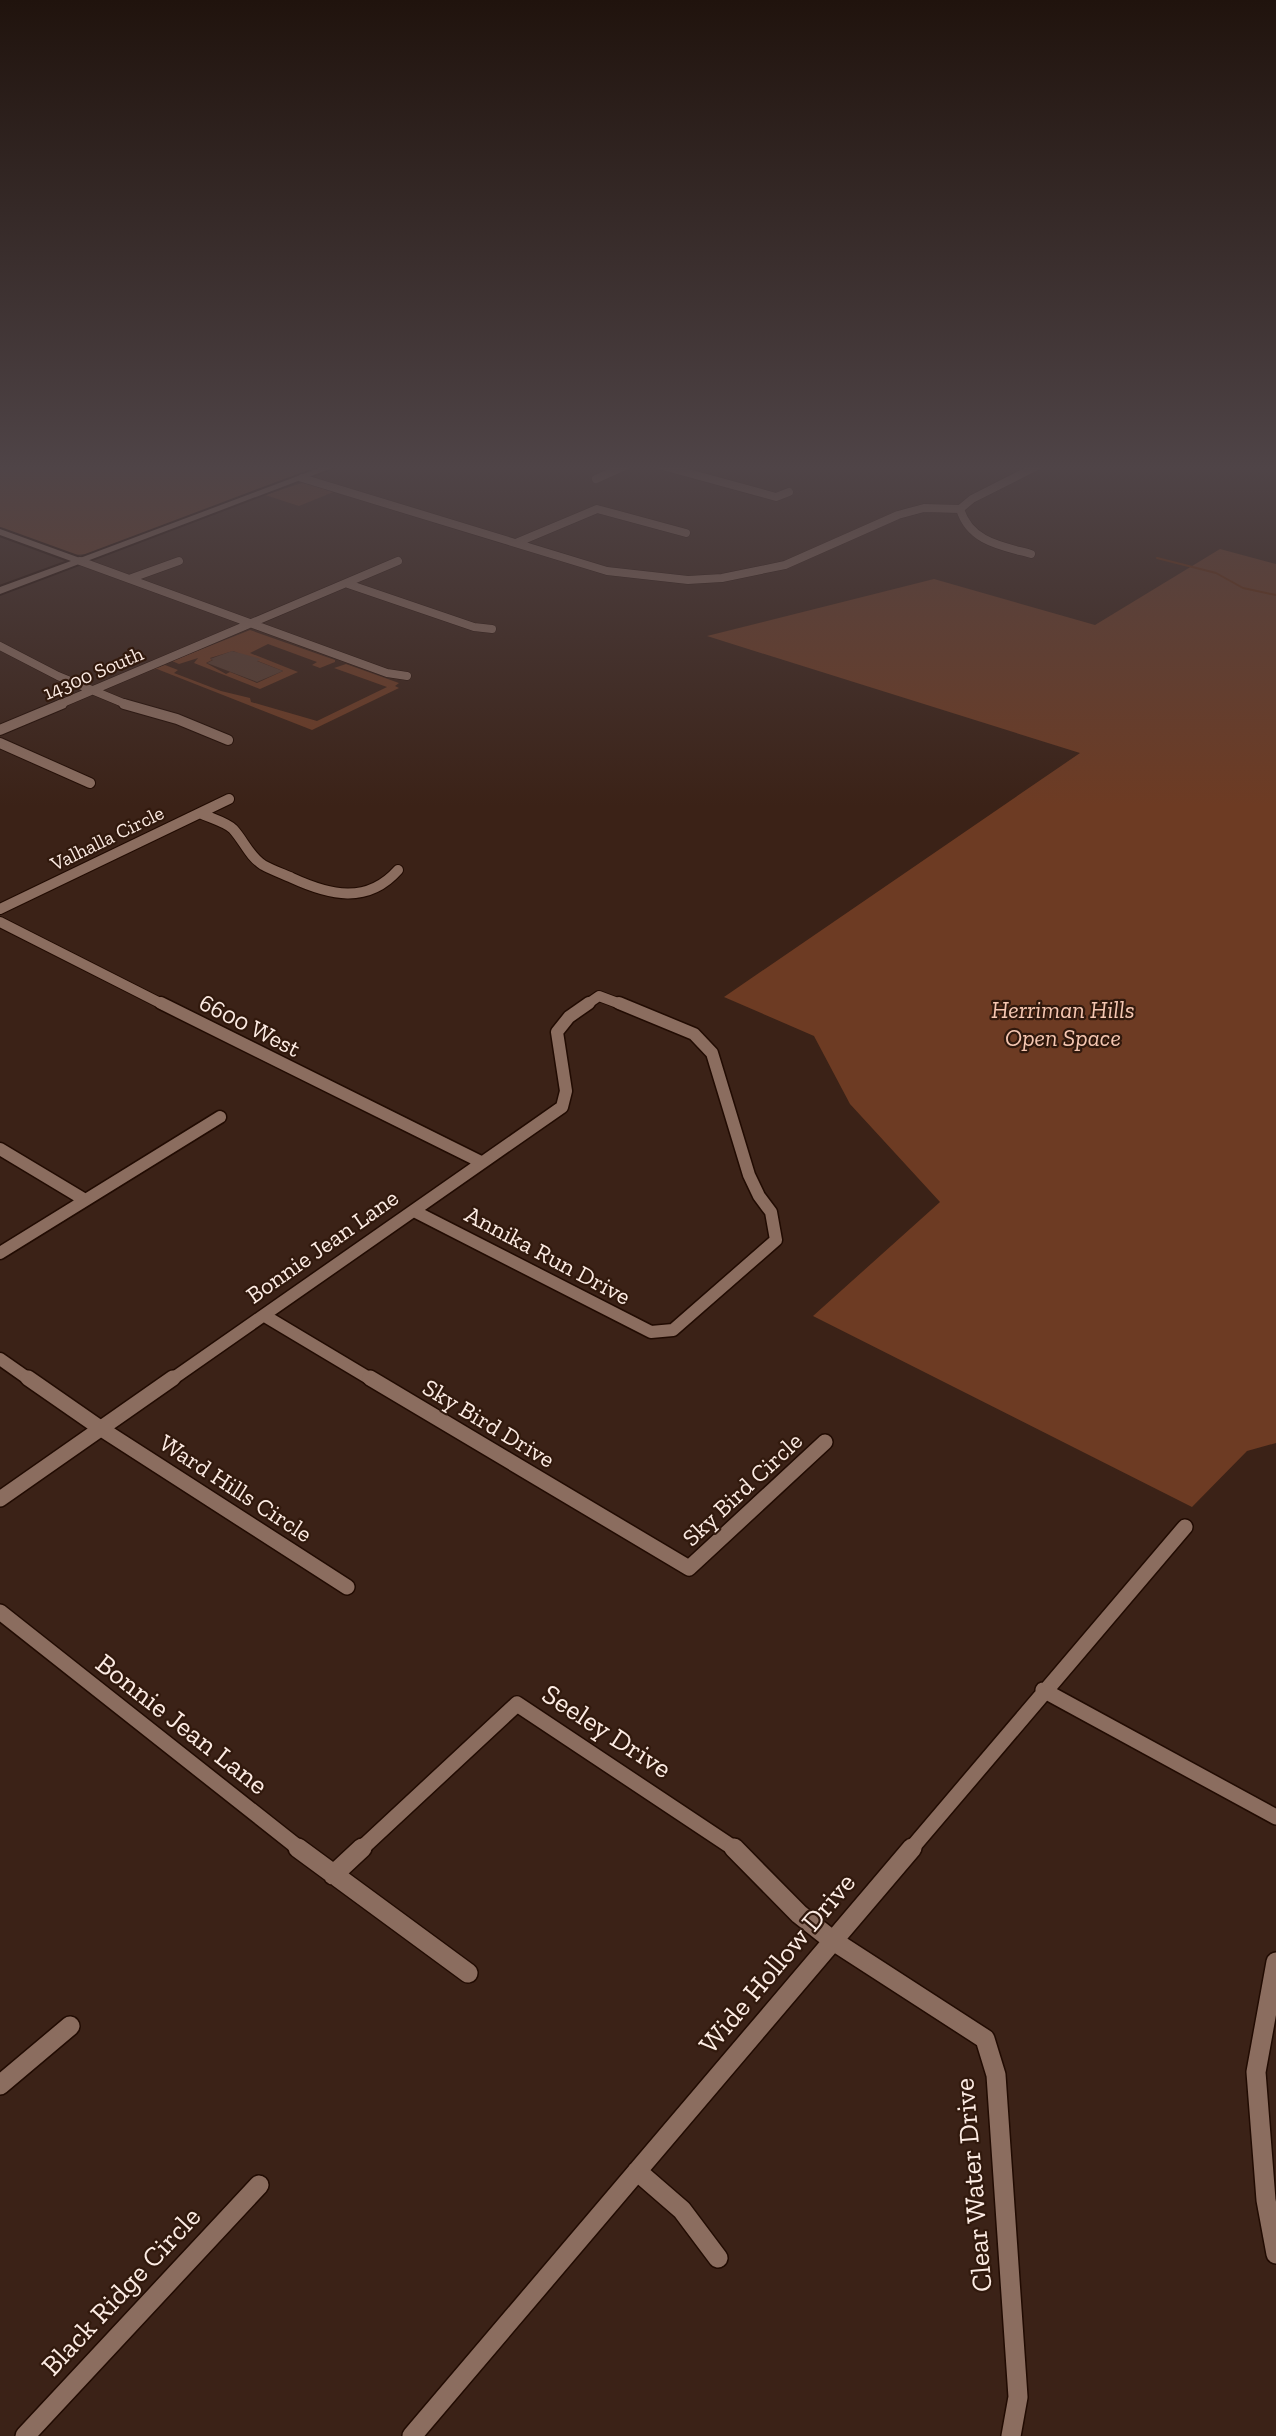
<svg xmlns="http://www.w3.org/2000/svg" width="1276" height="2436" viewBox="0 0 1276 2436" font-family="'Zilla Slab',serif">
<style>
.green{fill:#6d3b23;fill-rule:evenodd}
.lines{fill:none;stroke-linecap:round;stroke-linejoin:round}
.stream{stroke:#682b09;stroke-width:2}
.building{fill:#583d30}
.street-far4-casing{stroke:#210b02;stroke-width:9}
.street-far3-casing{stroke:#210b02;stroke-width:12}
.street-far2-casing{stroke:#210b02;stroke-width:15}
.street-far1-casing{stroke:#210b02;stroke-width:18}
.street-casing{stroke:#210b02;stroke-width:22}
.secondary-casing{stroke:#210b02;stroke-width:4}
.street-far4{stroke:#8b6d5f;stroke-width:8}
.street-far3{stroke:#8b6d5f;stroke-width:10}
.street-far2{stroke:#8b6d5f;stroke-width:12}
.street-far1{stroke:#8b6d5f;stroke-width:15}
.street{stroke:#8b6d5f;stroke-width:19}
.secondary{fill:#8b6d5f;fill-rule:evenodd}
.labels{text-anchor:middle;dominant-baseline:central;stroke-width:4.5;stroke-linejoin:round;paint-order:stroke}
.far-street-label{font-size:20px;fill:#fcebe3;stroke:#31190d}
.park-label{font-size:24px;font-style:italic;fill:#f5c6b1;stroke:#31190d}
.street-label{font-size:24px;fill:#fcebe3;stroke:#31190d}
.near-street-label{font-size:28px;fill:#fcebe3;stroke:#31190d}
</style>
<rect width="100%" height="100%" fill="#3b2217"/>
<path class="green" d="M0,465H326L86,554L74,555L0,528Z
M302,483L336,491L299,506L265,495Z
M1220,549L1276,564V1443L1247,1451L1192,1507L813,1316L940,1202L850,1104L814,1036L724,997L1080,753L707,636L934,579L1095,625Z
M250,630L335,660V662L320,668L312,665L317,662L268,644L250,653L298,672L260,689L194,663L198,658L179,664L172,661ZM233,651L283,671L257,683L230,672L226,674L206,663L212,660L210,658Z
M346,664L399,683L395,686L399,688L312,730L157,669L151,670L165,665L178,670L174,673L221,691L250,698L251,702L317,721L387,687L334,668Z"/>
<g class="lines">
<path class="stream" d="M1157,558L1216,573L1243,588L1276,595"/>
</g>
<path class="building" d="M232,651L261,659L257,661L283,671L257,682L207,663L213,660L210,659Z"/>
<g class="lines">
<defs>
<path id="street-far4" d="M659,465L776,497L789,492
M302,478L607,571L688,580L722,578L785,565L898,515L924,508L960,509
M596,479L627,465
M960,509C970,542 1002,546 1031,554
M960,509L972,499L1039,465
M516,543L597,509L686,533
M80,561L387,673L407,676
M129,579L179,561
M348,584L474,627L492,629
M0,646L58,676L128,705
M58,705L398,561"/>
<path id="street-far3" d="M124,704L177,719L228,740
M0,730L62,704
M0,743L90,783
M200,813C210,818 226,822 233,829C244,841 249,856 263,865C272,870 283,874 292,878C329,895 367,905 398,870
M0,909L229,799
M0,922L164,1005
M586,1005L599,996L623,1005"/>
<path id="street-far2" d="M161,1003L481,1162
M0,1149L85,1200
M414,1211L651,1332L673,1330L776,1240L771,1212L759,1196L749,1175L712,1053L694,1034L619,1003
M0,1253L220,1117
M265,1316L372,1380
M0,1359L30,1380
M171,1380L562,1107L566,1091L557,1032L569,1017L589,1003"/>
<path id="street-far1" d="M28,1378L100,1428L347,1587
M370,1378L689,1568L825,1442
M0,1499L173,1378
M0,1612L300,1849
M1043,1690L1276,1817
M361,1849L517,1704L735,1849
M911,1849L1185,1527"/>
<path id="street" d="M298,1848L468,1973
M734,1848L799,1914L832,1940L985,2039L996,2075L1018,2397L1011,2436
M333,1875L362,1848
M1276,1962L1256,2072L1266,2200L1276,2254
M0,2085L70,2026
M637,2171L682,2210L718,2258
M25,2436L259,2185
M412,2436L912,1848"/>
<path id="secondary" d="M327,465H340L0,594V587L71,561L0,535V529L80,558Z"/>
</defs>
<use href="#street-far4" class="street-far4-casing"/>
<use href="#street-far3" class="street-far3-casing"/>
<use href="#street-far2" class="street-far2-casing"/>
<use href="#street-far1" class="street-far1-casing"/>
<use href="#street" class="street-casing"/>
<use href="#secondary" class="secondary-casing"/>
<use href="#street-far4" class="street-far4"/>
<use href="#street-far3" class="street-far3"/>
<use href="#street-far2" class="street-far2"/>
<use href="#street-far1" class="street-far1"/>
<use href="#street" class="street"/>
<use href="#secondary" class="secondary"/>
</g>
<linearGradient id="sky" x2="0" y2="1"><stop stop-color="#20130d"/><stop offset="0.58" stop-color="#4f4447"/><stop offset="1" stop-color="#4f4447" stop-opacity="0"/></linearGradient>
<rect width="1276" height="806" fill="url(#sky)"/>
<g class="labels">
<g class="far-street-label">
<text transform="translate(93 673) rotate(-23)">14300 South</text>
<text transform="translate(107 838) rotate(-26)">Valhalla Circle</text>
</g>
<g class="park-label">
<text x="1063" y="1009">Herriman Hills<tspan x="1063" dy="28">Open Space</tspan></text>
</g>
<g class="street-label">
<text transform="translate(250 1025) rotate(27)">6600 West</text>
<text transform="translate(322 1246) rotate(-35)">Bonnie Jean Lane</text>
<text transform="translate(548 1255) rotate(28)">Annika Run Drive</text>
<text transform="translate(489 1423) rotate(31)">Sky Bird Drive</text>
<text transform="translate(236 1488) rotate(33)">Ward Hills Circle</text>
<text transform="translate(742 1489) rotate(-43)">Sky Bird Circle</text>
</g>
<g class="near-street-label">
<text transform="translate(182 1724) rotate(38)">Bonnie Jean Lane</text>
<text transform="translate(607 1731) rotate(33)">Seeley Drive</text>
<text transform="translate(777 1963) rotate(-50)">Wide Hollow Drive</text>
<text transform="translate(973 2185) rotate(-95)">Clear Water Drive</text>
<text transform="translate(121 2291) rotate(-47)">Black Ridge Circle</text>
</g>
</g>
</svg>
